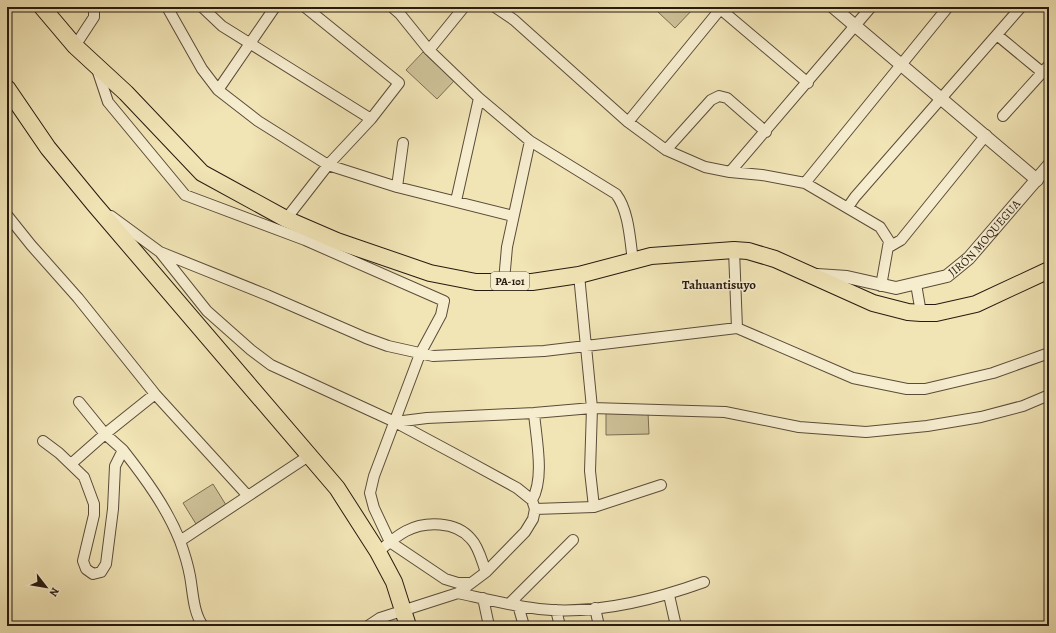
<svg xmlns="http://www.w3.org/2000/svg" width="1056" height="633" viewBox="0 0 1056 633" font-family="Alegreya,serif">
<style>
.green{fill:#cfc299;stroke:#7b6e54}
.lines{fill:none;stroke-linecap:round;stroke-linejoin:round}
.minor-casing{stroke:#5a4c39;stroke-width:12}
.tertiary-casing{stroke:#5a4c39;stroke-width:14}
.primary-casing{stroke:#271a10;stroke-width:18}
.minor{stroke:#f6edcf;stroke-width:10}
.tertiary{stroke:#f6edcf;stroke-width:12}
.primary{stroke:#f1e4b5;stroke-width:16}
.labels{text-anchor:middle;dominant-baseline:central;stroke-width:3;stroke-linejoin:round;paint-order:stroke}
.shield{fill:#f6edcf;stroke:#655949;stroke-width:1}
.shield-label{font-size:11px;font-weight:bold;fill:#271a10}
.street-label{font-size:12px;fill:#271a10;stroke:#f6edcf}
.neighbourhood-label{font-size:13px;font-weight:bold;fill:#271a10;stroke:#f6edcf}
</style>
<rect width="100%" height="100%" fill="#f1e4b5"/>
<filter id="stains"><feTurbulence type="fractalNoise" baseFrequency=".005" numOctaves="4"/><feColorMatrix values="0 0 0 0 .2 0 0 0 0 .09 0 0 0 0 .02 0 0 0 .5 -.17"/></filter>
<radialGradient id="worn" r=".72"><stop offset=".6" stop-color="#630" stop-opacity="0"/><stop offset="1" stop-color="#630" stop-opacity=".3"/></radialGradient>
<path class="green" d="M663,7H695L675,28L658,12Z
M423,52L454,81L437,99L406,70Z
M648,412L649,434L606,435V413Z
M213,484L226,505L196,524L183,503Z"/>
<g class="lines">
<defs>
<path id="minor" d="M167,7L202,69L218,90L258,121L328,165L397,187L513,216
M202,7L222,26L371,119
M392,7L400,14L429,50L479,98L530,141L616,194C629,211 630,240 633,261
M495,7L514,20L628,122L666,150L705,167L730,172L762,175L805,183L880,227L889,241L881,286
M718,7L808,83
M997,35L1043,73
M75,46L94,17V7
M429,50L464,7
M97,69L108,102L185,195L305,240L444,301L441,315L420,354L374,476L370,493L374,508L390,542L378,552
M218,90L275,7
M1003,116L1049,65
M628,122L722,7
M666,150L711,100L719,96L727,98L766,132
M730,172L871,7
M805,183L948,7
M397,187L403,143
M456,201L479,98
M848,207L855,197L1021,7
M7,215L31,245L78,298L155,394L248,496L310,455
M111,216L160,252L267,295L366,338L388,346L433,356L544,351L737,328L853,378L907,389H925L993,373L1049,353
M286,219L328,165L371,119L399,83L305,7
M889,247L901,240L986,135
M734,250L737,328
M160,252L207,311L251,350L271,365L395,422L464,459L517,488L532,500L535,509L533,519L525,532L486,572L458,593L380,618L368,626
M579,275L592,408L590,471L594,507
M504,281L507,247L530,141
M916,284L921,313
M79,402L105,434L123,450
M395,422L427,418L534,413L592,408L725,412L799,427L866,432L927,426L981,417L1023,406L1049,395
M43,441L59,453L84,477L94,504V515L83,561L86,569L93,574L101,572L106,564L113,509L115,466L123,450C145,478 167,508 180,541C184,552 188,565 190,576C193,592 193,612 203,626
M71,464L105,434L155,394
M532,500C545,478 536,438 534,413
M535,509L594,507L661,485
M180,541L248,496
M471,583H458L445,579L390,542C395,538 400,534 406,531C425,521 456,521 471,539C479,547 482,562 486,572
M458,593C485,599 512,606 539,609C593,615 654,600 704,582
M669,595L676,626
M483,598L489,626
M509,604L573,540
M518,605L524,626
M595,608L599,626
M556,610L560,626"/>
<g id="tertiary">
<path d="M833,7L1037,180"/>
<path id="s1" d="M817,275L847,277L896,288L947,276L969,258L1049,165"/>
</g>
<path id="primary" d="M42,7L75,46L126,93L202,173L286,219L337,241L430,273L476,282H532L579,275L651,256L734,250L748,251L775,259L873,303L908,312L921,313H936L976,304L1049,270
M7,88L48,148L94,204L337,488L378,552L394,582L408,626"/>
</defs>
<use href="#minor" class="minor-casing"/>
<use href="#tertiary" class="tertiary-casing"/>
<use href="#primary" class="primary-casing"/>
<use href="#minor" class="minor"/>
<use href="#tertiary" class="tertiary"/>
<use href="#primary" class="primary"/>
</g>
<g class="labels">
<rect class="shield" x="491" y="272" width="38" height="18" rx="3"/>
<g class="shield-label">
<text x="510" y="281">PA-101</text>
</g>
<g class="street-label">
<text stroke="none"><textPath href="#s1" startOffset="186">JIRÓN MOQUEGUA</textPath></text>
</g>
<g class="neighbourhood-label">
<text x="719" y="284">Tahuantisuyo</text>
</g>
</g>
<rect width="1056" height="633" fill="none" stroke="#f1e4b5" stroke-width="24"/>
<rect x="8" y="8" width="1040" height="617" fill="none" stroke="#271a10" stroke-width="2"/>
<rect x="12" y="12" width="1032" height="609" fill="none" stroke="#271a10"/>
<g transform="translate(46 587) rotate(121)" stroke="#f6edcf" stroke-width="3" paint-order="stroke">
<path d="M0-3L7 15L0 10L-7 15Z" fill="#271a10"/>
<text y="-6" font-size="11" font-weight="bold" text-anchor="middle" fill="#271a10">N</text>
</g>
<rect width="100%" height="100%" filter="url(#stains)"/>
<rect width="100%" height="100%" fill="url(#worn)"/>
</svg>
